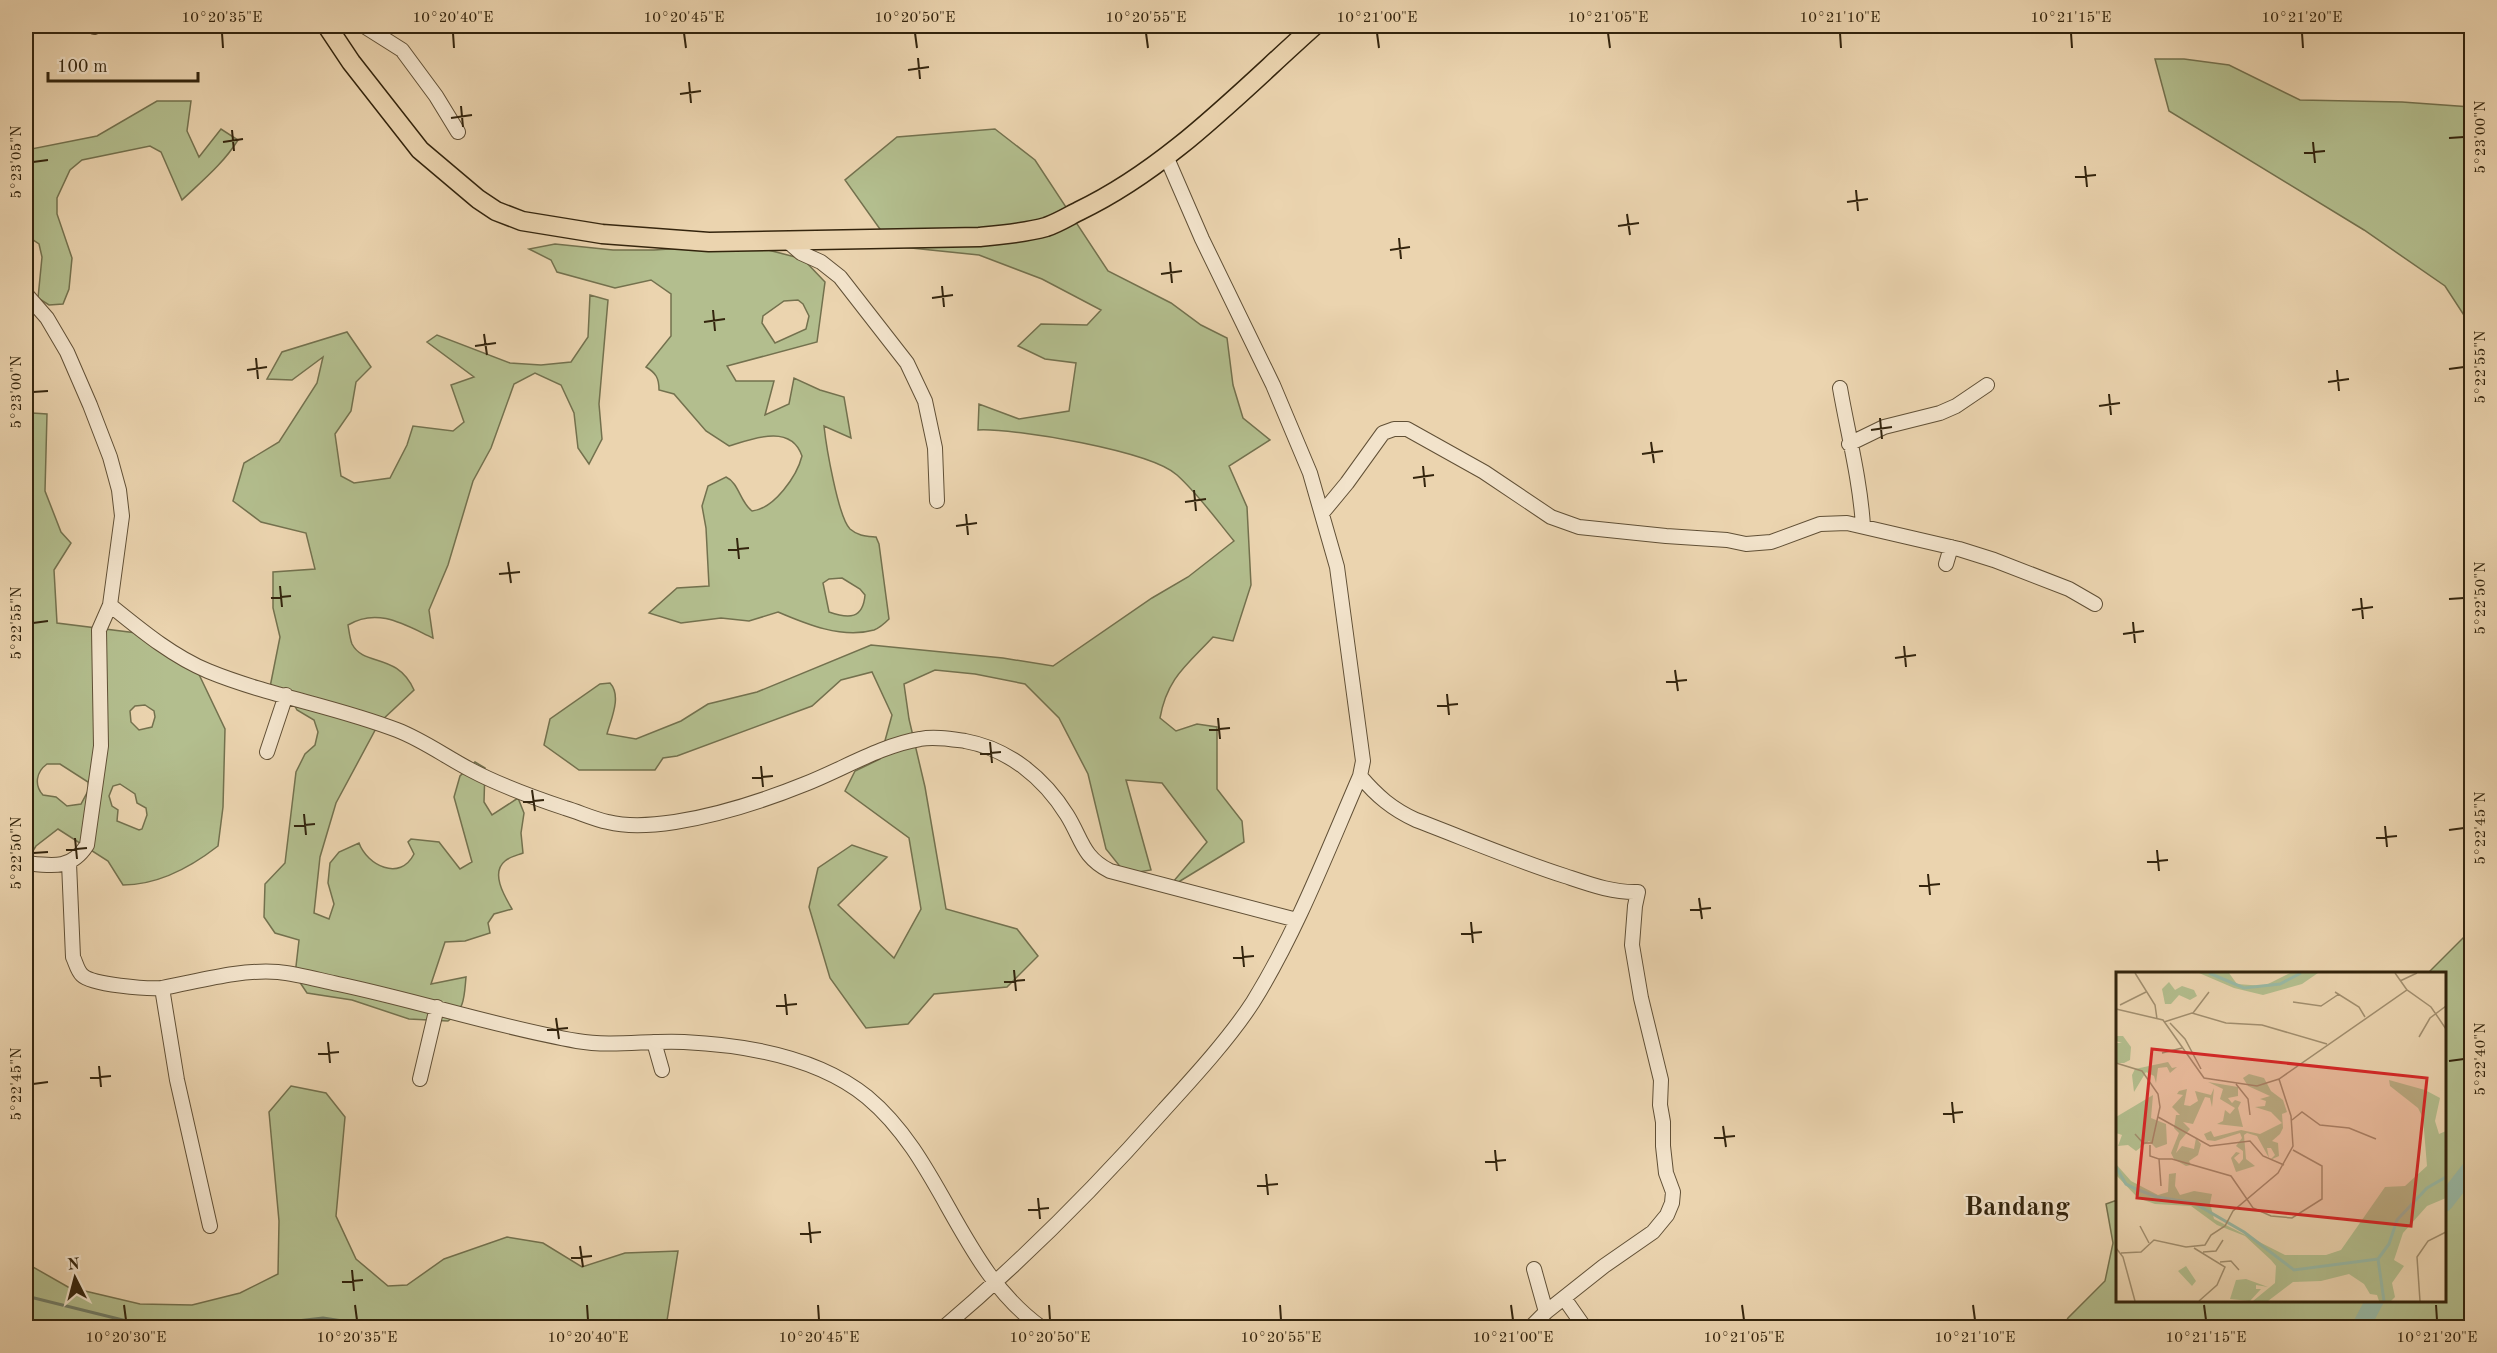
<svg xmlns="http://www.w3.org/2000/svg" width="2497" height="1353" viewBox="0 0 2497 1353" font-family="'Old Standard TT',serif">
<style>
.green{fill:#b3be8e;stroke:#73714e;stroke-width:1.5;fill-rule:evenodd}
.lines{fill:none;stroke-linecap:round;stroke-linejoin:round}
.stream{stroke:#707d68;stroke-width:3}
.river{stroke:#99b9a5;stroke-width:18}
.minor-casing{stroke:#615036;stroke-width:16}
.major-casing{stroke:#33240d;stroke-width:21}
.minor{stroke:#f2e3cb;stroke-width:14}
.major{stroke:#ebd4af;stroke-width:18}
.ticks{fill:none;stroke:#33240d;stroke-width:2}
.labels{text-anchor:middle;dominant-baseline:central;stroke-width:4.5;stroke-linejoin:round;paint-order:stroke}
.quarter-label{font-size:27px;font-weight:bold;fill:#33240d;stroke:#f2e3cb}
.inset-river{fill:none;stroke:#99b9a5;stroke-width:3}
.inset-road{fill:none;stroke:#a18e6e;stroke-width:1.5}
.view{fill:#d62828;fill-opacity:0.15;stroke:#d62828;stroke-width:3}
.inset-edge{fill:none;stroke:#33240d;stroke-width:3}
.neatline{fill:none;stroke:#33240d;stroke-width:2}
.ticks-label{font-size:15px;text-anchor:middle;fill:#33240d}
</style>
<rect width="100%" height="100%" fill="#ebd4af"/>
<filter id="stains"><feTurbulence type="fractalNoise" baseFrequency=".00333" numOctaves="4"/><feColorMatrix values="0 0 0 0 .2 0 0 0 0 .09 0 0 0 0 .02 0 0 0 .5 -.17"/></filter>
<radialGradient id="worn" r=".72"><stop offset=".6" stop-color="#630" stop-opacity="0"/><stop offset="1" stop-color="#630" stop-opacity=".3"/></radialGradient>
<path class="green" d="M2155,59H2184L2229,65L2300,100L2402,102L2471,107V326L2445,286L2364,230L2169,111Z
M157,101H191L187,131L199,157L221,129L238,140C223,164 202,181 182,200L161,152L150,146L82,160L70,170L57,198V214L72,258L69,289L63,304L49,305L38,298L42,257L39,244L26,235V150L97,136Z
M995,129L1035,160L1108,271L1171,303L1201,325L1227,338L1233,385L1243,418L1270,440L1229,466L1247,507L1251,585L1233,641L1213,637C1187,665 1167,678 1160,718L1176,731L1197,724L1217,727V789L1242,821L1244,842L1167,889L1207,842L1162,783L1126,780L1151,870L1126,874L1106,849L1088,774L1059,718L1025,684L975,674L935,670L904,684L909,719L925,787L946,909L1017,929L1038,956L1007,987L934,994L908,1024L866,1028L830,978L809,907L818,868L852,845L887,857L838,905L894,958L921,909L909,838L845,791L855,771L880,759L892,715L872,672L841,680L812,706L677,756L663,758L655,770H579L544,745L550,719L600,684L610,683C622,696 611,719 607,734L636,739L681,721L708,704L757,692L871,645L1003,658L1053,666L1152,598L1188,577L1234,541C1216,519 1198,494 1177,475C1151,451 1015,428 978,430L979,404L1019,419L1069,411L1076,363L1045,359L1018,346L1041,324L1087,325L1101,310L1042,279L979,255L892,246L845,180L897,137Z
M555,244L613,250H654L745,244L803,259L825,282L817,342L727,366L736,381H774L765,415L789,404L794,378L820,390L844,397L851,438L824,426C826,445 838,517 850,529C858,536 866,536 876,537L879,544L889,619C885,623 879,628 874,630C842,639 806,624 778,612L749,621L721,618L681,623L649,613L677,588L709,586L706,528L702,506L708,486L726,477C739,483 740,502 752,511C774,509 797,476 802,456C791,423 752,439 729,446L706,431L674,394L659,390C659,378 656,373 646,367L671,336V294L651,280L615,288L557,272L551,260L529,249ZM798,300L803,304L809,316L806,329L775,343L762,323L763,316L784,301ZM842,578L860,589L865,595C863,619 849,619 829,612L823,583L829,579Z
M590,295L608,300L599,404L602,439L589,464L578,448L574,413L561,385L535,373L514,384L491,448L473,481L448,565L429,610L433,638C405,625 378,607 348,625C349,631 350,639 352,644C364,667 397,652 414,690L379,723L336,803L320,857L314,913L329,919L334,904L328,883L330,863L339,852L359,843C367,865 400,882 414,854L408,842L411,839L439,842L460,869L472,862L454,797L460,776L475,762L485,768L484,802L492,815L518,798L524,813L521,833L523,853C518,855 509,857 505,861C490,873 505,897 512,909L494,914L488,923L490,933L465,941L445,942L431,984L466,977C464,998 465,1009 448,1021L409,1019L352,1000L307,993L295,975L299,940L275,933L264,917L265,884L285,863L296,772L305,754L315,745L318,732L314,720L297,710L290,697L269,692L280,637L273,608V572L315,569L306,533L261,522L233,501L244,463L279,442L317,383L323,357L292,380L267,379L282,352L347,332L371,367L356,382L351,411L335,434L341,476L354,483L390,478L407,445L413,426L453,431L464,422L451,385L474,377L427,342L437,335L510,363L541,365L571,362L588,337Z
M32,413L47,414L45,491L61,532L71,543L54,570L57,623L145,634L194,664L225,729L223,807L218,846C191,867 157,885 123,885L108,861L58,829L36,846L26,862V418ZM145,705L154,711L155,717L152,727L139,730L131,722L130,711L135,706ZM47,764H60L88,782L89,789L81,804L67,806L56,797L43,795C34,785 36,772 47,764ZM120,784L135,794L137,803L146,808L147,815L142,829L139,830L117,821L118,810L112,806L109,796L113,786Z
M2471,930V1327H2063L2068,1318L2105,1281L2113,1243L2106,1204L2117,1200L2118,1300H2444V974L2428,973Z
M291,1086L326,1093L345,1117L336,1216L356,1259L388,1286L407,1285L444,1259L507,1237L543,1243L582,1267L625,1253L678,1251L666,1327H26V1263L68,1287L140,1304L192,1305L240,1293L278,1274L279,1221L269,1112Z"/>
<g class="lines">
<path class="stream" d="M26,1296L155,1328
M236,1328L323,1318L388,1328"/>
<path class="river" d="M2444,1203L2472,1167
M2360,1328L2375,1300"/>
<defs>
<path id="minor" d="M364,26L402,50L436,96L458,132
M94,27L96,26
M785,239L801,253L821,262L840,277L907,363L925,401L935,448L937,501
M26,294L47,318L67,352L90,405L110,457L119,490L122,516L110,605L99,630L101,746L87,845C71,870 52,866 26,863
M1840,388C1848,434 1860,479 1863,526
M1849,444L1884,427L1940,413L1956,406L1987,385
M1323,512L1347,483L1383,433L1394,429H1407L1484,472L1551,517L1579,527L1666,536L1727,540L1746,544L1771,542L1820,524L1847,523L1959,549L1994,560L2069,589L2095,604
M1946,564L1951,547
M110,605C141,630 172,656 208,671C269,696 335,706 397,730C423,740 446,757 471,770C501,786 532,797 565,808C579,812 593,819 608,822C628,827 655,825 675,822C719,815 763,801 805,784C841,770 882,745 920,739C934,736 951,739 965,741C1009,749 1044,778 1067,815C1082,839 1082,857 1110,871L1297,920
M267,752L286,695
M1360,776C1377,796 1392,809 1416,820C1466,839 1515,860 1565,876C1589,884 1613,893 1638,892L1635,906L1632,945L1641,998L1661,1080L1660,1105L1663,1122V1146L1666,1173L1673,1192L1672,1203L1667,1215L1653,1232L1604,1266L1546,1312L1530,1328
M69,863L73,957C76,963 77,970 82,975C92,985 147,989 162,988L177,1080L210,1226
M162,988C200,981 240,969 278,972C298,974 319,980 338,984C419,1001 497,1027 577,1041C613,1047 649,1040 684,1042C747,1045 818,1057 867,1097C943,1160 959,1269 1042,1328
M654,1042L662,1070
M420,1079L437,1007
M1534,1269L1546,1312
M1564,1298L1585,1328
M943,1328C1022,1261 1095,1188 1163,1111C1193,1078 1229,1039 1253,1002C1297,931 1327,852 1360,776L1363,761L1337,567L1310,473L1273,385L1202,239L1166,156"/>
<path id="major" d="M327,26L351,62L420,150L478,199L496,211L522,221L602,234L709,242L979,237C1001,235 1025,233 1046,227C1058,223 1069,216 1079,211C1169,168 1241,91 1314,26"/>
</defs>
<use href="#minor" class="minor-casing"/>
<use href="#major" class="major-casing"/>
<use href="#minor" class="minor"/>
<use href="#major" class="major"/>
</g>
<path class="ticks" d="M222,33L223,48M453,33L454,48M684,33L686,48M915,33L917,48M1146,33L1148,48M1377,33L1379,48M1608,33L1610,48M1840,33L1841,48M2071,33L2072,48M2302,33L2303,48M918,58L920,79M908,70L929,67M689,82L691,103M680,94L701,91M461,106L463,127M451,118L472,115M232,130L234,151M2449,138L2464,137M223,142L243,139M2313,142L2315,163M2304,153L2325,151M33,162L48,160M2085,166L2087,187M2075,177L2096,175M1856,190L1858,211M1847,202L1868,199M1627,214L1630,235M1618,226L1639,223M1399,238L1401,259M1390,250L1410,247M1170,262L1172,283M1161,274L1182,271M942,286L944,307M932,298L953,295M713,310L715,331M704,322L725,319M484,334L487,355M475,346L496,343M256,358L258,379M2449,369L2464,367M247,370L267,367M2337,370L2339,391M2328,382L2349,379M33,392L48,391M2109,394L2111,415M2099,406L2120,403M1880,418L1882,439M1871,430L1892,427M1651,442L1654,463M1642,454L1663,451M1423,466L1425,487M1413,478L1434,475M1194,490L1196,511M1185,502L1206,499M966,514L968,535M956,526L977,523M737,538L739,559M728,550L749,548M508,562L511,583M499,574L520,572M280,586L282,607M271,598L291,596M2361,598L2363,619M2449,599L2464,598M2352,610L2373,607M2133,622L2135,643M33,623L48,621M2123,634L2144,631M1904,646L1906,667M1895,658L1916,655M1675,670L1678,691M1666,682L1687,680M1447,694L1449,715M1437,706L1458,704M1218,718L1220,739M1209,730L1230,728M990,742L992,763M980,754L1001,752M761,766L763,787M752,778L773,776M532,790L535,811M523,802L544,800M304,814L306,835M294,826L315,824M2385,826L2387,847M2449,830L2464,828M75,838L77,859M2376,838L2397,836M66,850L87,848M2157,850L2159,871M33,853L48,852M2147,862L2168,860M1928,874L1930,895M1919,886L1940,884M1699,898L1702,919M1690,910L1711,908M1471,922L1473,943M1461,934L1482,932M1242,946L1244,967M1233,958L1254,956M1014,970L1016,991M1004,982L1025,980M785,994L787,1015M776,1006L797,1004M556,1018L559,1039M547,1030L568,1028M328,1042L330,1063M318,1054L339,1052M2449,1061L2464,1059M99,1066L101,1087M90,1078L111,1076M33,1084L48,1082M1952,1102L1954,1123M1943,1114L1963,1112M1723,1126L1726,1147M1714,1138L1735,1136M1495,1150L1497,1171M1485,1162L1506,1160M1266,1174L1268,1195M1257,1186L1278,1184M1038,1198L1040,1219M1028,1210L1049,1208M809,1222L811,1243M800,1234L821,1232M580,1246L583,1267M571,1258L592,1256M352,1270L354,1291M342,1282L363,1280M124,1305L126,1320M355,1305L357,1320M587,1305L588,1320M818,1305L819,1320M1049,1305L1050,1320M1280,1305L1281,1320M1511,1305L1513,1320M1742,1305L1744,1320M1973,1305L1975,1320M2204,1305L2206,1320M2436,1305L2437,1320"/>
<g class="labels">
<g class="quarter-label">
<text x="2017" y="1207">Bandang</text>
</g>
</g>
<g transform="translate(2116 972)">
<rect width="330" height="330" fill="#ebd4af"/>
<path d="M83,1H113L121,12L148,14L174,1H202L186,12L147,23L118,16ZM53,10L59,18L66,14L78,18L81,24L74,28L63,23L55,32H49L46,17ZM0,64H7L15,75L14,88L8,91H0V71H6L0,69ZM52,90L56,96L61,95L54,101L51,95L42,96L40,111L38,104L30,100L18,120L16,103L19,97ZM133,102L148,106L155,119L167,128L171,140L166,142L167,156L164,162L156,169L162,171L163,184L154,188L159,183L155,176H151L153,186L141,164L131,161L128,163L130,187L139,194L120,200L115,186L120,180L124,181L118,186L123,192L127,187V179L120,174L126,166L124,161L99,169L91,168L88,162L95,159L98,165L125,158L144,162L166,151L155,140L139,135L149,134L150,129L144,127L154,124L132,114L127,106ZM273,108L309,118L324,126L319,149L323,162L330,159V226L311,234L287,261L278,288L288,294L276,311L279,325L275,329H263L261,323L254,322L248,312L233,302L205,309L177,310L152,329H137L159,311L160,294L155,288L129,264L101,253L75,234L39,232L22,226L0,203V192L15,209L42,223L52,220L53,202L60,201L59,214L64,223L78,219L96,222L94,231L98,247L169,283H210L225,278L269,215L289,214L311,194L307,146L302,136L274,114ZM92,110L122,115V124L112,126L116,131L119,128L125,130L122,136L127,155L101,152L107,149L109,138L114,142L119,136L104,127L107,117ZM98,116L96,135L94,126L89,125L77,152L67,150L74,157L64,169L60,181L66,174L78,177L80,166L85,172L82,183L73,189L75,193L70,194L58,187L55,181L63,161L58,156L60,143H64L56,135L67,123L61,122L63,119L71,117L68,133L74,134L82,129L79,119L95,123ZM37,123L35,146L50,152L51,172L40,176L33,169L20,179L12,173L2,174L6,163L0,161V145ZM70,294L80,309L76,314L62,299ZM130,307L152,315L140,313V317H145L134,329L114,327L120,308Z" fill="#b3be8e"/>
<path class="inset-river" d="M93,1L128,16L164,12L185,1M0,195L10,212L20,217L41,225L78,231L128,260L178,298L262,287M268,329L262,287L273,272L281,248L311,216L330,205"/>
<path class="inset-road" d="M19,1L39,33L41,47M279,1L291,18M284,9L301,1M219,20L243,35L249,45M177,30L205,34L223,22M4,33L30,20M0,37L47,48L88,106L141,114L163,107L291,18L315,35L330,57M77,41L93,20M48,50L76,41L110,51L146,53L211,72M54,51L69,67L85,97M303,65L314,46L330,34M46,81L66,76M0,91L26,99L42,122L44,135L36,171H27L19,162M120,112L132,127L134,143M42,145L94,174L134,169L147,184L168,193M176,148L186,140L204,153L233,156L260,167M34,173V184L43,187L45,214M43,187H56L115,204L137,236L155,244L176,246L206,227V194L177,178M24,254L33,271M0,276L7,285L19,329M78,276L109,295L101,313L83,329M87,280L100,279L107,268M5,281L25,280L38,268L70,275L89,273L95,263L109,254L117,239L162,201L177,174L175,144L163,107M104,290L115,289L123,298M304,329L301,285L312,269L330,260"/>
<path class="view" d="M36,77L311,106L295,254L21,226Z"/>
<rect width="330" height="330" class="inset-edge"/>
</g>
<rect width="2497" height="1353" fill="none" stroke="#ebd4af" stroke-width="66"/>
<g transform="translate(75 1278) rotate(354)" stroke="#f2e3cb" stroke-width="4.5" paint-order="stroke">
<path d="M0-4.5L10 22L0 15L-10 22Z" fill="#33240d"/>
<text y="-9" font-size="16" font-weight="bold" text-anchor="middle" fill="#33240d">N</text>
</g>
<path d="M48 72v9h150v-9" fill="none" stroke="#33240d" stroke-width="3"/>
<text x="57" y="72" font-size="18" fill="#33240d" stroke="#f2e3cb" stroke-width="4.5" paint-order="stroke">100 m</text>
<rect x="33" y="33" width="2431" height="1287" class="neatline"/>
<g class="ticks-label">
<text x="222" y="22">10°20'35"E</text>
<text x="453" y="22">10°20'40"E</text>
<text x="684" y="22">10°20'45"E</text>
<text x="915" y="22">10°20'50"E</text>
<text x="1146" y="22">10°20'55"E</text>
<text x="1377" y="22">10°21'00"E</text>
<text x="1608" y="22">10°21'05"E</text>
<text x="1840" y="22">10°21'10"E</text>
<text x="2071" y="22">10°21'15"E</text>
<text x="2302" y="22">10°21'20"E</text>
<text transform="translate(2480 137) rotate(-90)" y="5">5°23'00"N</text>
<text transform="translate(16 162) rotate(-90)" y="5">5°23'05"N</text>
<text transform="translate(2480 367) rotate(-90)" y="5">5°22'55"N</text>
<text transform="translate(16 392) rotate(-90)" y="5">5°23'00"N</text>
<text transform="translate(2480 598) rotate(-90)" y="5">5°22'50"N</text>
<text transform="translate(16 623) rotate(-90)" y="5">5°22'55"N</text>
<text transform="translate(2480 828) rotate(-90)" y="5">5°22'45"N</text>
<text transform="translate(16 853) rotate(-90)" y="5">5°22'50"N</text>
<text transform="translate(2480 1059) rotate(-90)" y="5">5°22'40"N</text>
<text transform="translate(16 1084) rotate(-90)" y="5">5°22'45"N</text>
<text x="126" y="1342">10°20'30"E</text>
<text x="357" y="1342">10°20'35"E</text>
<text x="588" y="1342">10°20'40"E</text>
<text x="819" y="1342">10°20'45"E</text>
<text x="1050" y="1342">10°20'50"E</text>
<text x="1281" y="1342">10°20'55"E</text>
<text x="1513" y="1342">10°21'00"E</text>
<text x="1744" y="1342">10°21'05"E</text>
<text x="1975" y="1342">10°21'10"E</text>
<text x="2206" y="1342">10°21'15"E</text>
<text x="2437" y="1342">10°21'20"E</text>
</g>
<rect width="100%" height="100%" filter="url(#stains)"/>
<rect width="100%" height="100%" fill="url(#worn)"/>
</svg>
